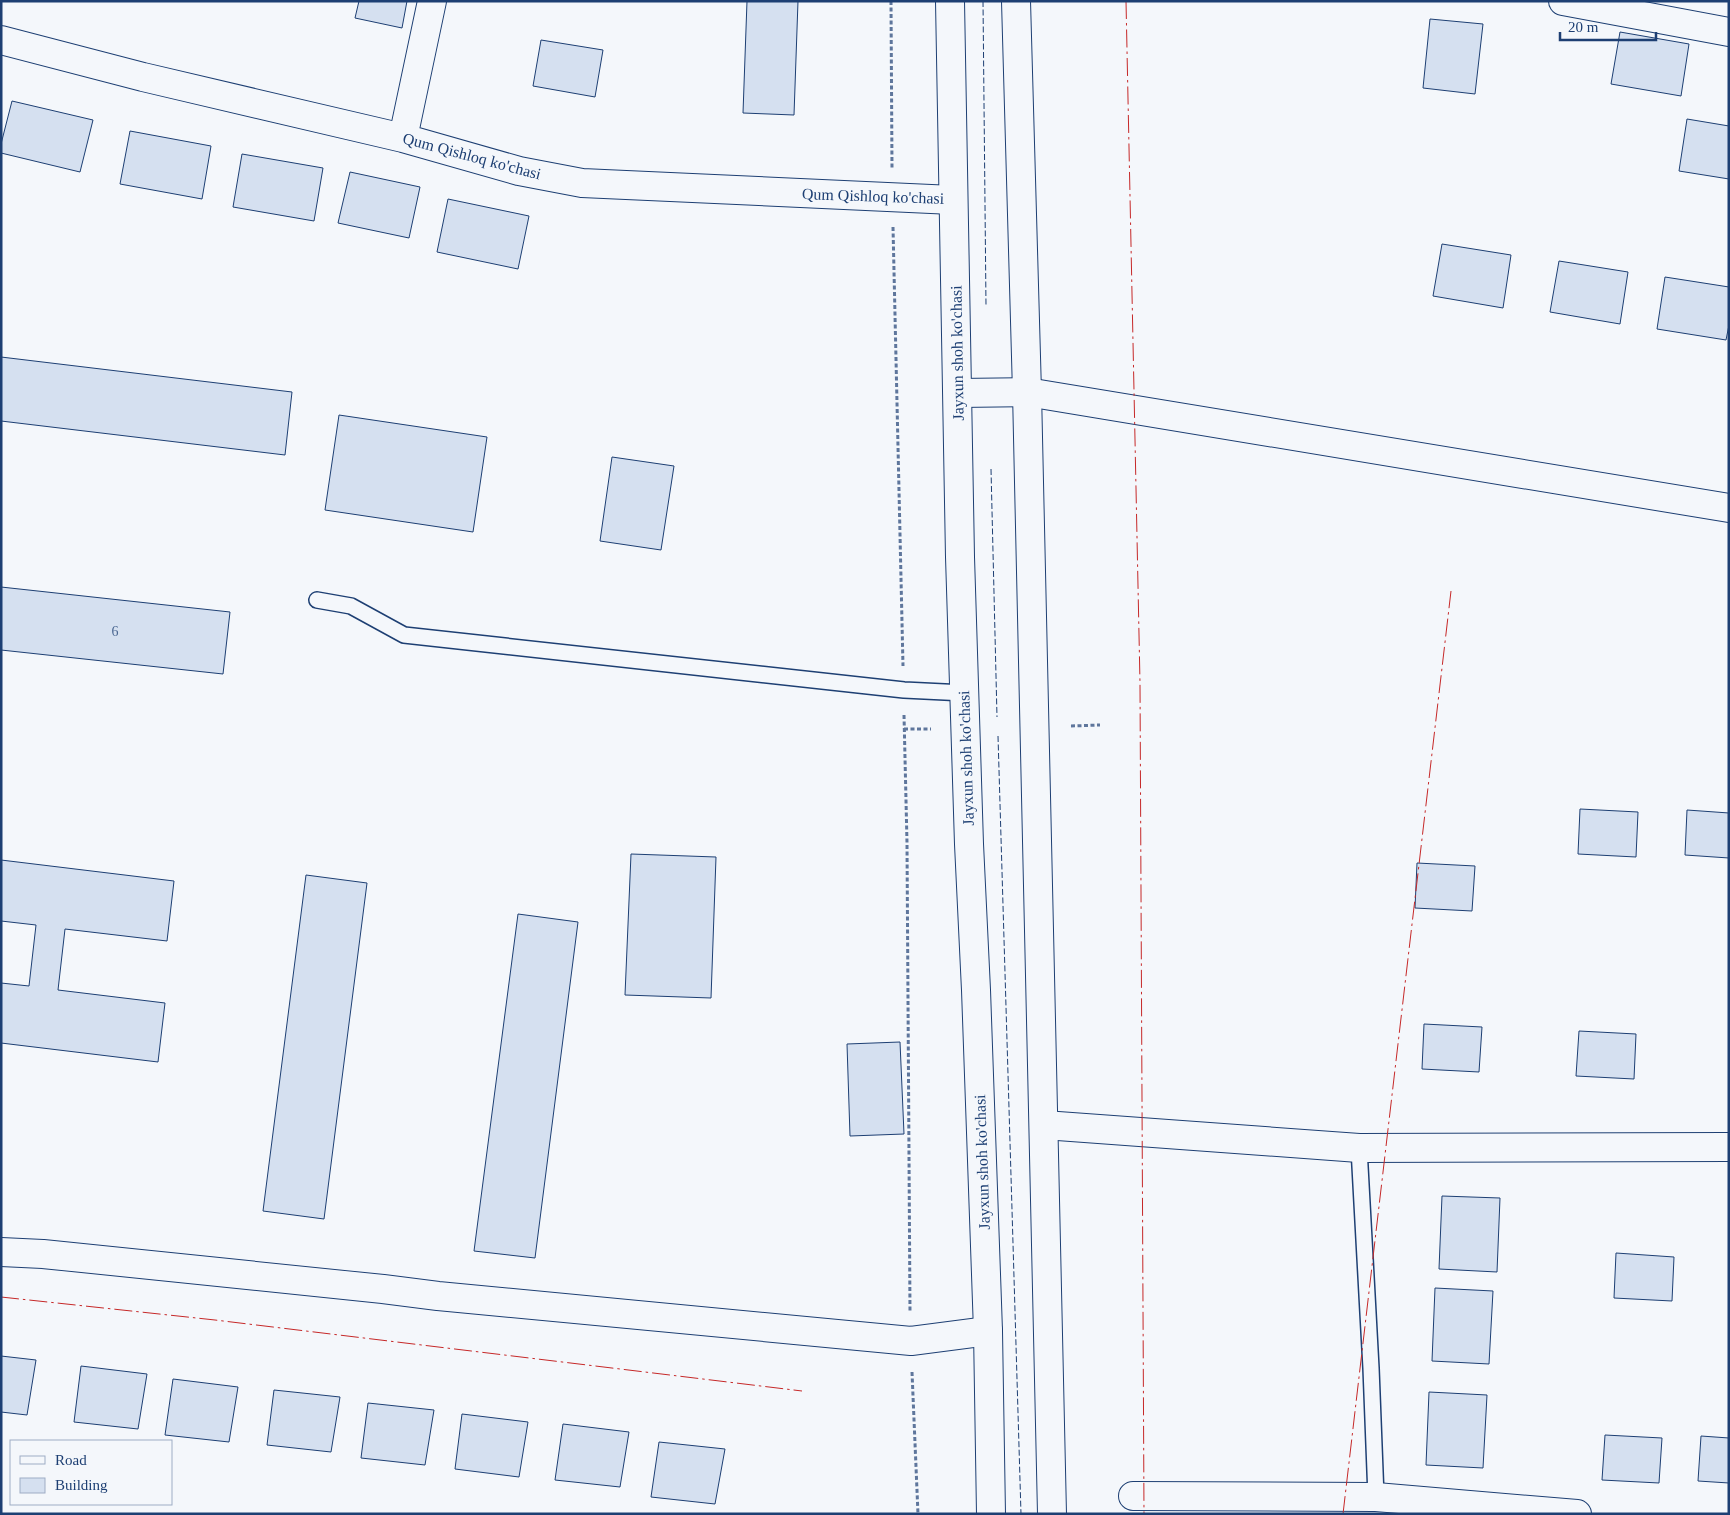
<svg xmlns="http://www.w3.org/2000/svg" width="1730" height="1515" viewBox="0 0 1730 1515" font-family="'Times New Roman',serif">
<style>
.building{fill:#d5e0f0;stroke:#1d3f73}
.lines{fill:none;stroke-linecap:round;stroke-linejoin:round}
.service-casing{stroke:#1d3f73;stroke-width:18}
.minor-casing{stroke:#1d3f73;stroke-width:30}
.trunk-casing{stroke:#1d3f73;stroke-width:30}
.path{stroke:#5e769c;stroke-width:3;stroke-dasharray:4 2.5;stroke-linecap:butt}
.service{stroke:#f4f7fb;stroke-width:15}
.minor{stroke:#f4f7fb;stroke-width:28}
.trunk{stroke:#f4f7fb;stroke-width:28}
.fence{stroke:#1d3f73;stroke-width:1;stroke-dasharray:6 2.5;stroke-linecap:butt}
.power{stroke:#c62828;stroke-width:1;stroke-dasharray:18 4 2.5 4;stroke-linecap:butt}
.labels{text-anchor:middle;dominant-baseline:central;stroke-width:4;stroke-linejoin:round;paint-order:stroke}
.number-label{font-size:14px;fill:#4b6792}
.street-label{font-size:16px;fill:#1d3f73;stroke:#f4f7fb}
</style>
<rect width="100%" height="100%" fill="#f4f7fb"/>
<path class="building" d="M359,1H407L402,28L355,18Z
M747,1H798L794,115L743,113Z
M1430,19L1483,24L1475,94L1423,88Z
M1620,32L1689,44L1681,96L1611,84Z
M541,40L603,50L595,97L533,86Z
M12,101L93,120L80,172L1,153V144Z
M1687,119L1729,126V179L1679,171Z
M130,131L211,146L202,199L120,184Z
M242,154L323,168L314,221L233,207Z
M350,172L420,187L409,238L338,223Z
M448,199L529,216L518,269L437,252Z
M1442,244L1511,255L1503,308L1433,296Z
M1559,261L1628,272L1620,324L1550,312Z
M1665,277L1729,287V325L1726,340L1657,329Z
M1,357L292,392L285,455L1,421Z
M339,415L487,437L473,532L325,510Z
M612,457L674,466L661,550L600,541Z
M1,587L230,612L223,674L1,650Z
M1580,809L1638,812L1636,857L1578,854Z
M1687,810L1729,813V858L1685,855Z
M631,854L716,857L711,998L625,995Z
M1,860L174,881L167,941L65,929L58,990L165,1003L158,1062L1,1043V983L29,986L36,925L1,921Z
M1417,863L1475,866L1472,911L1415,908Z
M306,875L367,883L324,1219L263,1211Z
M518,914L578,922L535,1258L474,1251Z
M1424,1024L1482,1027L1479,1072L1422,1069Z
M1579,1031L1636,1034L1634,1079L1576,1076Z
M900,1042L904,1134L850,1136L847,1044Z
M1442,1196L1500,1198L1497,1272L1439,1269Z
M1616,1253L1674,1257L1672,1301L1614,1298Z
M1435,1288L1493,1291L1489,1364L1432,1361Z
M1,1356L36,1360L27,1415L1,1412Z
M81,1366L147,1374L138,1429L74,1422Z
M173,1379L238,1387L229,1442L165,1435Z
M274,1390L340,1397L331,1452L267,1445Z
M1429,1392L1487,1395L1483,1468L1426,1465Z
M368,1403L434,1410L425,1465L361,1458Z
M462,1414L528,1422L519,1477L455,1469Z
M563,1424L629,1432L620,1487L555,1480Z
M1605,1435L1662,1438L1659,1483L1602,1480Z
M1701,1436L1729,1438V1483L1698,1481Z
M659,1442L725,1449L715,1504L651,1497Z"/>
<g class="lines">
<defs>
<path id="service" d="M317,600L351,606L404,635L904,690L965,693
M1359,1148L1371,1368L1376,1497"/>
<path id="minor" d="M1563,1L1729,32
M1,40L143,77L403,138L519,171L582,183L953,200
M403,138L432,1
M958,393L1027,392L1729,508
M1044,1125L1359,1148L1729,1147
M1,1252L43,1254L383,1289L438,1296L911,1341L988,1331
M1133,1496L1376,1497L1577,1514"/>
<path id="trunk" d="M950,1L960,557L969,844L976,990L988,1331L991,1514
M1016,1L1027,392L1052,1514"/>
</defs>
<use href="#service" class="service-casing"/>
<use href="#minor" class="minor-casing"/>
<use href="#trunk" class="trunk-casing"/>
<path class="path" d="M891,1L892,168
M893,227L903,666
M904,715L907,843L910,1311
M1071,726L1100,725
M904,729H931
M912,1372L918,1514"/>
<use href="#service" class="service"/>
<use href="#minor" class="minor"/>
<use href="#trunk" class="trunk"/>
<path class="fence" d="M983,1L986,306
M991,469L997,717
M998,736L1021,1514"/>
<path class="power" d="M1126,1L1140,683L1144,1514
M1,1297L215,1320L802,1391
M1343,1514L1451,591"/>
</g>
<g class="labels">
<g class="number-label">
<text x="115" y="631">6</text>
</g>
<g class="street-label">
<text transform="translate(472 156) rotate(15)">Qum Qishloq ko'chasi</text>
<text transform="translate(873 196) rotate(2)">Qum Qishloq ko'chasi</text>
<text transform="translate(957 353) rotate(-91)">Jayxun shoh ko'chasi</text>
<text transform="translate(966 758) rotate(-92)">Jayxun shoh ko'chasi</text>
<text transform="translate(982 1162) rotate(-92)">Jayxun shoh ko'chasi</text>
</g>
</g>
<rect width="1730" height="1515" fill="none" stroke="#1d3f73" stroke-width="5"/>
<rect x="10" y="1440" width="162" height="65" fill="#f4f7fb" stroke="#9eadc5"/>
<rect x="20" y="1456" width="25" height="8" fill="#f4f7fb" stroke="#9eadc5"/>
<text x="55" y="1465" font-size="15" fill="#1d3f73">Road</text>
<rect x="20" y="1478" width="25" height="15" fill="#d5e0f0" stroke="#9eadc5"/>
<text x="55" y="1490" font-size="15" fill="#1d3f73">Building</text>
<path d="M1560 32v8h96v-8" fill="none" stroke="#1d3f73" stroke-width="2.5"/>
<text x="1568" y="32" font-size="15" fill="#1d3f73" stroke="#f4f7fb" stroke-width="4" paint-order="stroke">20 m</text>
</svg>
